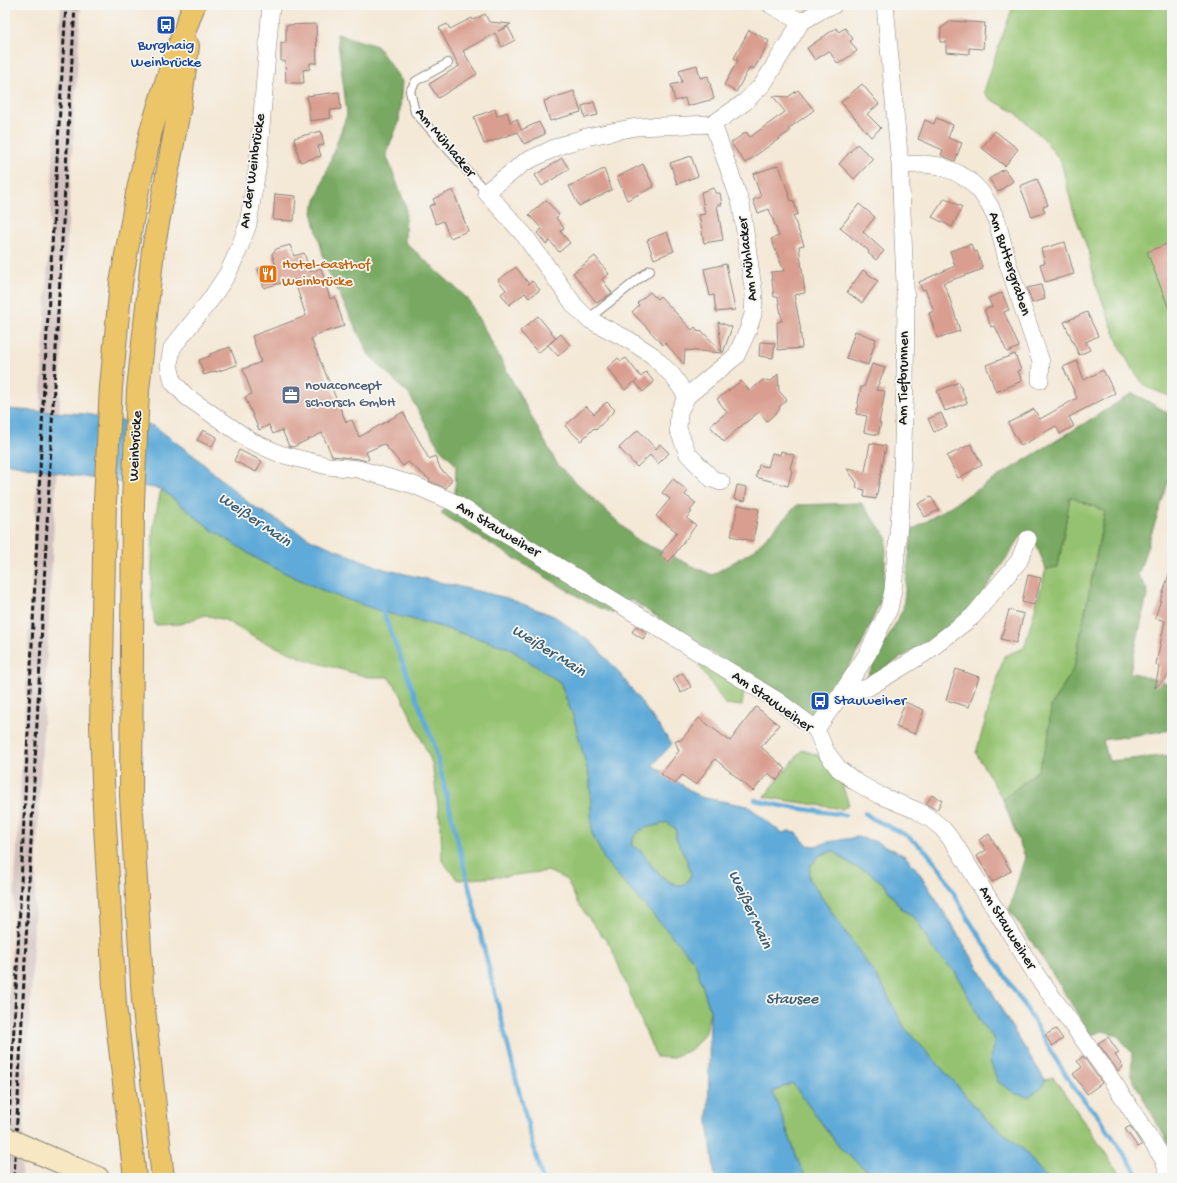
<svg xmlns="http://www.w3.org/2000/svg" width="1177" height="1183" viewBox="0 0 1177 1183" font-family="'Gochi Hand',sans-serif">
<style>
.industrial{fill:#d1c0bd}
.green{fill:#95c270;stroke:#586f46}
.forest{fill:#78a862;stroke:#4a623f}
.water{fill:#5faad8;stroke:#3e637a;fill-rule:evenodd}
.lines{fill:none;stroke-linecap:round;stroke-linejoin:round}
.stream{stroke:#5faad8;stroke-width:4.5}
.building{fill:#d99e90}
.lane-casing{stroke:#888279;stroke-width:10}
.street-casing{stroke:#888279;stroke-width:18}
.secondary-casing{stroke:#888279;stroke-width:24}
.highway-casing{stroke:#888279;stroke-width:24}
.lane{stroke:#fff;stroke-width:8}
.street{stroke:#fff;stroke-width:17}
.secondary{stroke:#f7e8c3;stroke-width:22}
.highway{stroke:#ecc569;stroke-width:22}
.rail{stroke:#1c1c1c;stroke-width:3;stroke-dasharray:6 3;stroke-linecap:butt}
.secondary-bridge-casing{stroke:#888279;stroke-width:24;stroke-linecap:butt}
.secondary-bridge{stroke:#f7e8c3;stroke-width:22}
.labels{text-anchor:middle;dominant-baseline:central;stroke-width:3.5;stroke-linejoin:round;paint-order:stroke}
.transit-label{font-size:15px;fill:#164399;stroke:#f6f6f2}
.street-label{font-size:15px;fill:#1c1c1c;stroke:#f6f6f2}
.food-label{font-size:15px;fill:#c56008;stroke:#f6f6f2;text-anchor:start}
.service-label{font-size:15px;fill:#4e5e75;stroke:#f6f6f2;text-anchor:start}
.water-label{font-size:16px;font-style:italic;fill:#3a5c71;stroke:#f6f6f2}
</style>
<rect width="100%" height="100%" fill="#f6f6f2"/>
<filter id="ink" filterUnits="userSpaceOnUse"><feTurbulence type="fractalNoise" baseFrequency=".025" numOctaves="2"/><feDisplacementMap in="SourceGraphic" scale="8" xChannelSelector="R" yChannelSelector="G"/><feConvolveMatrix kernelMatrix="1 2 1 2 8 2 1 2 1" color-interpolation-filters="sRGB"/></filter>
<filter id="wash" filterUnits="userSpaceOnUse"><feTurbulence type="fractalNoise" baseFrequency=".012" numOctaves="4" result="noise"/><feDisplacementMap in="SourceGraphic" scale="16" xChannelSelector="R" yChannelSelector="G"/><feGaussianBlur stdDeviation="0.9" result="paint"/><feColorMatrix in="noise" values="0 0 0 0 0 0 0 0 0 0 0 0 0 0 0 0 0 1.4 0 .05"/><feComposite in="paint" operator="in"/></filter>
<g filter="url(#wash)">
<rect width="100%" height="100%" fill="#f4e8d6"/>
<path class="industrial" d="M61,5H81L67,241L55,503L39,803L32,972L21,1178H5V1062L27,670Z"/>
<path class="green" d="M1030,5H1172V397L1146,387L1131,367L1119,345L1095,282L1088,250L1073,210L1061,162L1044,139L1015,112L990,99L984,92L997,50L1013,7Z
M161,489L211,529L262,562L328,593L507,647L560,682L574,719L590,780L592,833L605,861L695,962L710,1010L706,1032L692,1049L671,1058L656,1057L611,947L578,904L567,880L548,871L508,876L458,880L442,861L441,828L432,763L419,734L400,693L388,677H368L307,660L255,638L225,620L205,615L180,624L155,625L151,596L153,529Z
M1070,497L1105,511L1074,668L1051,706L1048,741L1038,770L1003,800L976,753L1004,656L1024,648L1046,569L1058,567Z
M700,660L744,690L742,706L725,704L699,665Z
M802,750L818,755L841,782L849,804L843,809L764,797Z
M667,822L676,829V838L688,863L691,874C684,899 660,876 651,865C648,861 645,856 642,852C639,849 635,847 631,845C637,824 651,829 667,822Z
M833,851L846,861L855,867L867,871L882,882L901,908L916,919L934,951L955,972L974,1007L982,1025L994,1038V1047L990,1061L994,1071L1042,1088L1045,1080L1053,1077L1086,1124L1122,1178H1046L1024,1150L984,1117L954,1082L904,1027L882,985L809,879L810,867L818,856Z
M792,1083L840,1148L876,1178H806L799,1163L773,1092Z"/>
<path class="forest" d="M337,34L377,46L402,81L399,122L386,154L406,207L405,242L468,299L557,464L637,540L712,575L754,550L797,505L861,503L887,537L883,595L861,646L842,678L809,719L718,657L630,599L612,613L587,602L441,514L455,494L456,466L452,460L439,448L410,396L369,355L326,267L312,212L347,114Z
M1133,393L1172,415V471L1138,575L1148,591L1130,672L1172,685L1171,730L1103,740L1109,761L1172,755V1150L1131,1076L1132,1053L1117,1035L1103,1031L1091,1035L1038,951L1009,910L1025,857L1003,800L1038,770L1048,741L1051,706L1074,668L1105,511L1070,497L1058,567L1046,569L1031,532L1022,535L969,613L912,651L866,679L903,609L912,530Z"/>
<path class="water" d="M5,409L85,414L154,426L193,455L251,505L312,540L384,569L507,598L554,616L592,643L618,671L672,744L653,765L700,797L748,806L782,833L789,831L796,832L807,845L817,846L828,842L857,837L874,841L890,848L905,856L919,872L984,977L1008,1021L1045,1080L1042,1088L1028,1097L1016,1094L998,1082L990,1061L994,1047V1038L982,1025L974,1007L955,972L934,951L916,919L901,908L884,884L867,871L855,867L833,851L818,856L810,867L809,879L882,985L904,1027L954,1082L984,1117L1024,1150L1046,1178H876L840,1148L792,1083L773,1092L799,1163L806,1178H715L708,1122L710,1010L695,962L605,861L592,833L590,780L574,719L560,682L507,647L438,626L383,612L328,593L262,562L211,529L161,489L64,474L5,463ZM667,822L676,829V838L688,863L691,874C684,899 660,876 651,865C648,861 645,856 642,852C639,849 635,847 631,845C637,824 651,829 667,822Z"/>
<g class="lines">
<path class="stream" d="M381,607L434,744L519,1091L542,1178
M755,800L782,806L845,815
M865,813L873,819L906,835L926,851L941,870L967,917L1029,1013L1053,1055L1077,1092L1098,1116L1131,1164L1140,1178"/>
</g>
<g id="blocks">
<path class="building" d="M485,14L489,22L511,24L498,31L508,27L515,40L502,47L495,33L463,51L477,74L438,98L429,84L459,66L439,28L447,24L450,29L472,18L473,20Z
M951,21L985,23L983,49L969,48V54L946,52V42H940L941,28Z
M316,24L317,63H310V69L303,70L304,83H286L285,61H281V43H286V25Z
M836,28L839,32L845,28L853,39L850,41L857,51L838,64L829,51L815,60L807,48Z
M749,30L769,41L754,69L750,67L736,92L724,85L738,60L734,58Z
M697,65L700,78L708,76L714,99L687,106L685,98L675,101L671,85L682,82L679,70Z
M862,84L879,104L867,114L881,128L871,137L841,102Z
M798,90L814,110L788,129L790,131L745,163L731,143L746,132L750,137L785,112L773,96L788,97Z
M574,91L581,112L550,121L544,101Z
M339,92L341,109L330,110L331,118L310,121L307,96Z
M594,102L598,115L585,118L582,106Z
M495,109L497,116L507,112L510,122L517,119L521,130L539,122L545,134L524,144L518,132L484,144L474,117Z
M936,118L953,125L948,138L962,143L955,161L941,155L943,150L918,139L925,120L934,124Z
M321,131L324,145L318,146L321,156L300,162L294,138Z
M995,131L1018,149L1005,166L982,148Z
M857,144L873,159L854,179L839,164Z
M691,156L698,176L677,184L670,163Z
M562,158L569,169L542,186L535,175Z
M643,164L654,187L627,200L617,177Z
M779,165L791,201L793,200L798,214L793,216L804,245L799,246L805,293L794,295L800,325L802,348L778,350L777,322L782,321L778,297H774L771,272L784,271L771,239L779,236L769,209L758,213L753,200L761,197L753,174Z
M604,169L612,190L579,206L569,186Z
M1004,169L1013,181L998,192L989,179Z
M1037,179L1048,205L1043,207L1045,212L1032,217L1020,186Z
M714,188L715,193H720L722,205H717L723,240L704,243L699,215L705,214L701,192Z
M453,190L468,231L450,238L443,221L436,224L429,206L435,204L433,199Z
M275,194L296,196L294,221L273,220Z
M945,198L962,207L952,227L932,217Z
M546,200L559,215L556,218L564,228L560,231L570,243L559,252L550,241L546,244L537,233L542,229L529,215Z
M859,204L875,217L863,232L884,251L876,260L868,253L869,251L840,228Z
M667,232L674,251L654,259L647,240Z
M1065,242L1074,274L1045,282L1040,264L1045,263L1041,249Z
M1172,242V314H1171L1147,252Z
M971,244L974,252L977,251L983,269L943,283L948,293L960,331L937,338L929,313L934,311L925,289L922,290L919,282L955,266L950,251Z
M290,245L294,256L304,253L310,272L321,268L330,299L335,297L344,326L315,335V337L311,339L346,422L352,420L359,437L403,412L429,459L435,456L441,470L452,479L446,488L429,481L430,480L408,462L403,466L384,444L366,452L369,459L366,461L359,459L332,456L322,433L293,447L289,446L282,430L273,434L269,425L259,430L245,397L252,394L243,369L261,362L252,336L306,316L294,279L264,288L258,269L275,264L272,254L276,249Z
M595,256L609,274L602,279L612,293L597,303L573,273Z
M726,264L735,310L716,312L714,295L710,296L704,269Z
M516,267L529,284L532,281L540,290L529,298L525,293L509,305L501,294L506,290L498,280Z
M863,270L878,281L862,303L847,292Z
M1041,285L1045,299L1032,303L1027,288Z
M650,292L657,299L660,296L692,330L695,327L699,332L701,330L722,352L718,322L732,327L723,353L685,350L684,364L665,343L663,345L632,312L639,305L637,303Z
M1002,293L1009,310L1004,312L1019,347L1007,352L995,326L991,327L984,310L992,307L988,298Z
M1087,312L1098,336L1086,342L1090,350L1079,355L1064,322Z
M538,316L556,338L538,353L520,331Z
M855,331L876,339L868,365L846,358Z
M561,334L570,345L558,356L548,345Z
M760,342L775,343L773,358L759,356Z
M230,347L237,365L216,372V371L204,375L199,360L210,356V354Z
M1015,354L1021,370L1018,371L1022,381L996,392L986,365Z
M618,358L621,361L626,358L641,377L646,372L654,382L643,392L635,382L637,380L625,390L607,368Z
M1077,361L1084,380L1103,370L1115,393L1069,417L1074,426L1060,434L1056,426L1021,446L1008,423L1034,409L1040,419L1077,398L1063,367Z
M872,364L885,368L876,390L885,391L879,423H881L878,435L864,432L867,416L856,414L861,387H864Z
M778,374L779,391L787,400L779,407L780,409L767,421L759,412L740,427L724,442L710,426L727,412L717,399L741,381L750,391L763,380L771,381Z
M959,382L967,403L945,411L937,391Z
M607,402L615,410L596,430L594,428L581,441L565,426L586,406L594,414Z
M941,413L947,426L934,432L928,419Z
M203,430L217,437L212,447L197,440Z
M638,430L656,449L660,444L669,453L658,464L650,455L637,467L619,448Z
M870,443L886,446L876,499L864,497L865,490L856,488L857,483L847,469L865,472Z
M971,444L982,465L958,478L947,456Z
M239,450L262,461L256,472L234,461Z
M781,451L794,455L790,468L792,471L788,486L756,477L759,465L768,467L772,453L780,455Z
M673,479L688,491L685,495L696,503L690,511L692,512L686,518L696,525L669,562L660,555L677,532L656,516L670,499L662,493Z
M737,485L747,487L745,501L734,499Z
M931,497L939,510L925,517L918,504Z
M738,505L759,509L753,541L731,536Z
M1169,574H1172V672L1155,688L1159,667L1156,664L1165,621L1155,618Z
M1028,575L1041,578L1034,605L1022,602Z
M1009,610L1024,614L1016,643L1001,639Z
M636,626L647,633L643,639L632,632Z
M956,669L979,677L969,707L946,700Z
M683,673L691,687L681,693L673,679Z
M905,702L924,710L915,734L896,727Z
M756,707L779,725L761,747L786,769L777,780L768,773L753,791L715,759L696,785L682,775L675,784L661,774L679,751L675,741L681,740L699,718L730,741Z
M932,795L942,800L937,810L926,804Z
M989,834L1011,871L992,882L977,856L986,850L979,840Z
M1056,1029L1063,1039L1052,1046L1045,1035Z
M1108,1037L1119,1053L1115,1055L1123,1067L1118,1071L1098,1043Z
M1083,1056L1102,1083L1087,1094L1073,1074L1082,1067L1077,1061Z
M1130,1126L1142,1145L1138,1147L1125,1129Z"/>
</g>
</g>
<g filter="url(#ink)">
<use href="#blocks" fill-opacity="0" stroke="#888279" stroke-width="1"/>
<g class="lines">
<defs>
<path id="lane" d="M448,63L416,81L410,91L415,112L486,192
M588,319L650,270"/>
<path id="street" d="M271,5L258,164L248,224L239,249L228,273L211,299L172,348L169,365L173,382L187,397L251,441L280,454L328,466L358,469L414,485L453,502L778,701L816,729L826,752L839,769L856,782L879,795L918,811L932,820L942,828L954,843L1037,976L1106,1071L1164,1160L1170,1178
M771,5L801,22
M713,124L741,204L754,295L753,314L748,330L736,356L687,396L679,412L678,429L688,454L712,479L721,482
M900,165L924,164L940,166L955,172L969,180L981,192L990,206L997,221L1008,264L1041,362L1040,380
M687,396L672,375L652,355L629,340L588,319L575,306L525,236L486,192L525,162L559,146L586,137L636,127L713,124L745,102L763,84L801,22L825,8L834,5
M842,693L867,688L925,653L973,616L1019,561L1028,539
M816,729L842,693L868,653L889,609L893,590L901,501L905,383L906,307L900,165L885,5"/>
<path id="secondary" d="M73,1178L74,1168L98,1178"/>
<path id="highway" d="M135,1178L115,1005L104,807L101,725L105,500L111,387L121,283L137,194L151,131L169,73L194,5
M163,1178L143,1000L131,796L133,501L138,390L153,250L180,105L188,46"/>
</defs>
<use href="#lane" class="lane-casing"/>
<use href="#street" class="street-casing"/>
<use href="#secondary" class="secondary-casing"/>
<use href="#highway" class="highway-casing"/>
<use href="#lane" class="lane"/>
<use href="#street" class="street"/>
<use href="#secondary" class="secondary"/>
<use href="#highway" class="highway"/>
<path class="rail" d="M6,1178L17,971L44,384L66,5
M14,1178L54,386L75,5"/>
<defs>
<path id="secondary-bridge" d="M5,1138L74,1168"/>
</defs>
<use href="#secondary-bridge" class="secondary-bridge-casing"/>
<use href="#secondary-bridge" class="secondary-bridge"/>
</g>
</g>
<defs>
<symbol id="bus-square" viewBox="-11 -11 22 22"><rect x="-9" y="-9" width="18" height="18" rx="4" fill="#1a4fb4" stroke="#f6f6f2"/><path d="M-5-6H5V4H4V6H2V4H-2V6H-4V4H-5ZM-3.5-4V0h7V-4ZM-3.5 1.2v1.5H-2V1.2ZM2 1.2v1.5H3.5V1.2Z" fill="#fff"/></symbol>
<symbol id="restaurant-square" viewBox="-11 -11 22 22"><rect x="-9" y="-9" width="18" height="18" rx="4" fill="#e8710a" stroke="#f6f6f2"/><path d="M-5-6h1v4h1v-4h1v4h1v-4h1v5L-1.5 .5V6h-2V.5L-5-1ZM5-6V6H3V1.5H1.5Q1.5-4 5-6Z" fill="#fff"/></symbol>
<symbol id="office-square" viewBox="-11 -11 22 22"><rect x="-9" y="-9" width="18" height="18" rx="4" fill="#5c6f8a" stroke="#f6f6f2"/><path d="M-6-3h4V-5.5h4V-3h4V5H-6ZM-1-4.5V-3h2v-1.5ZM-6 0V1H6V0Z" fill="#fff"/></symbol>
</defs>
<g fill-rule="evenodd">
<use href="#bus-square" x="155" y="14" width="22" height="22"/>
<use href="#restaurant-square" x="257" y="263" width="22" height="22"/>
<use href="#office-square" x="280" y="384" width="22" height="22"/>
<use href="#bus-square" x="809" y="690" width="22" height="22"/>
</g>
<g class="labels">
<g class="transit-label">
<text x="166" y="46">Burghaig<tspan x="166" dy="17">Weinbrücke</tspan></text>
<text x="834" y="701" text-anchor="start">Stauweiher</text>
</g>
<g class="street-label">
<text transform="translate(445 143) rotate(50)">Am Mühlacker</text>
<text transform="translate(253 171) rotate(-82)">An der Weinbrücke</text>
<text transform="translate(748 259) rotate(-97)">Am Mühlacker</text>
<text transform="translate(1009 264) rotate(72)">Am Buttergraben</text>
<text transform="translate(904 378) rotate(-89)">Am Tiefbrunnen</text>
<text transform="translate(136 446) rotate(-87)">Weinbrücke</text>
<text transform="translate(498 530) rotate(31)">Am Stauweiher</text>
<text transform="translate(772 702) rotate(35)">Am Stauweiher</text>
<text transform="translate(1007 928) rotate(58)">Am Stauweiher</text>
</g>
<g class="food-label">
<text x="282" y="265">Hotel-Gasthof<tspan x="282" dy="17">Weinbrücke</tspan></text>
</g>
<g class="service-label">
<text x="305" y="386">novaconcept<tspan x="305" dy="17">schorsch GmbH</tspan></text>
</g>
<g class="water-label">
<text transform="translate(254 521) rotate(34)">Weißer Main</text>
<text transform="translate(548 652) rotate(32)">Weißer Main</text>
<text transform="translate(749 910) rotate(65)">Weißer Main</text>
<text x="792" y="1000">Stausee</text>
</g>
</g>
<rect width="1177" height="1183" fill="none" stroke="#f6f6f2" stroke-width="20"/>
</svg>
